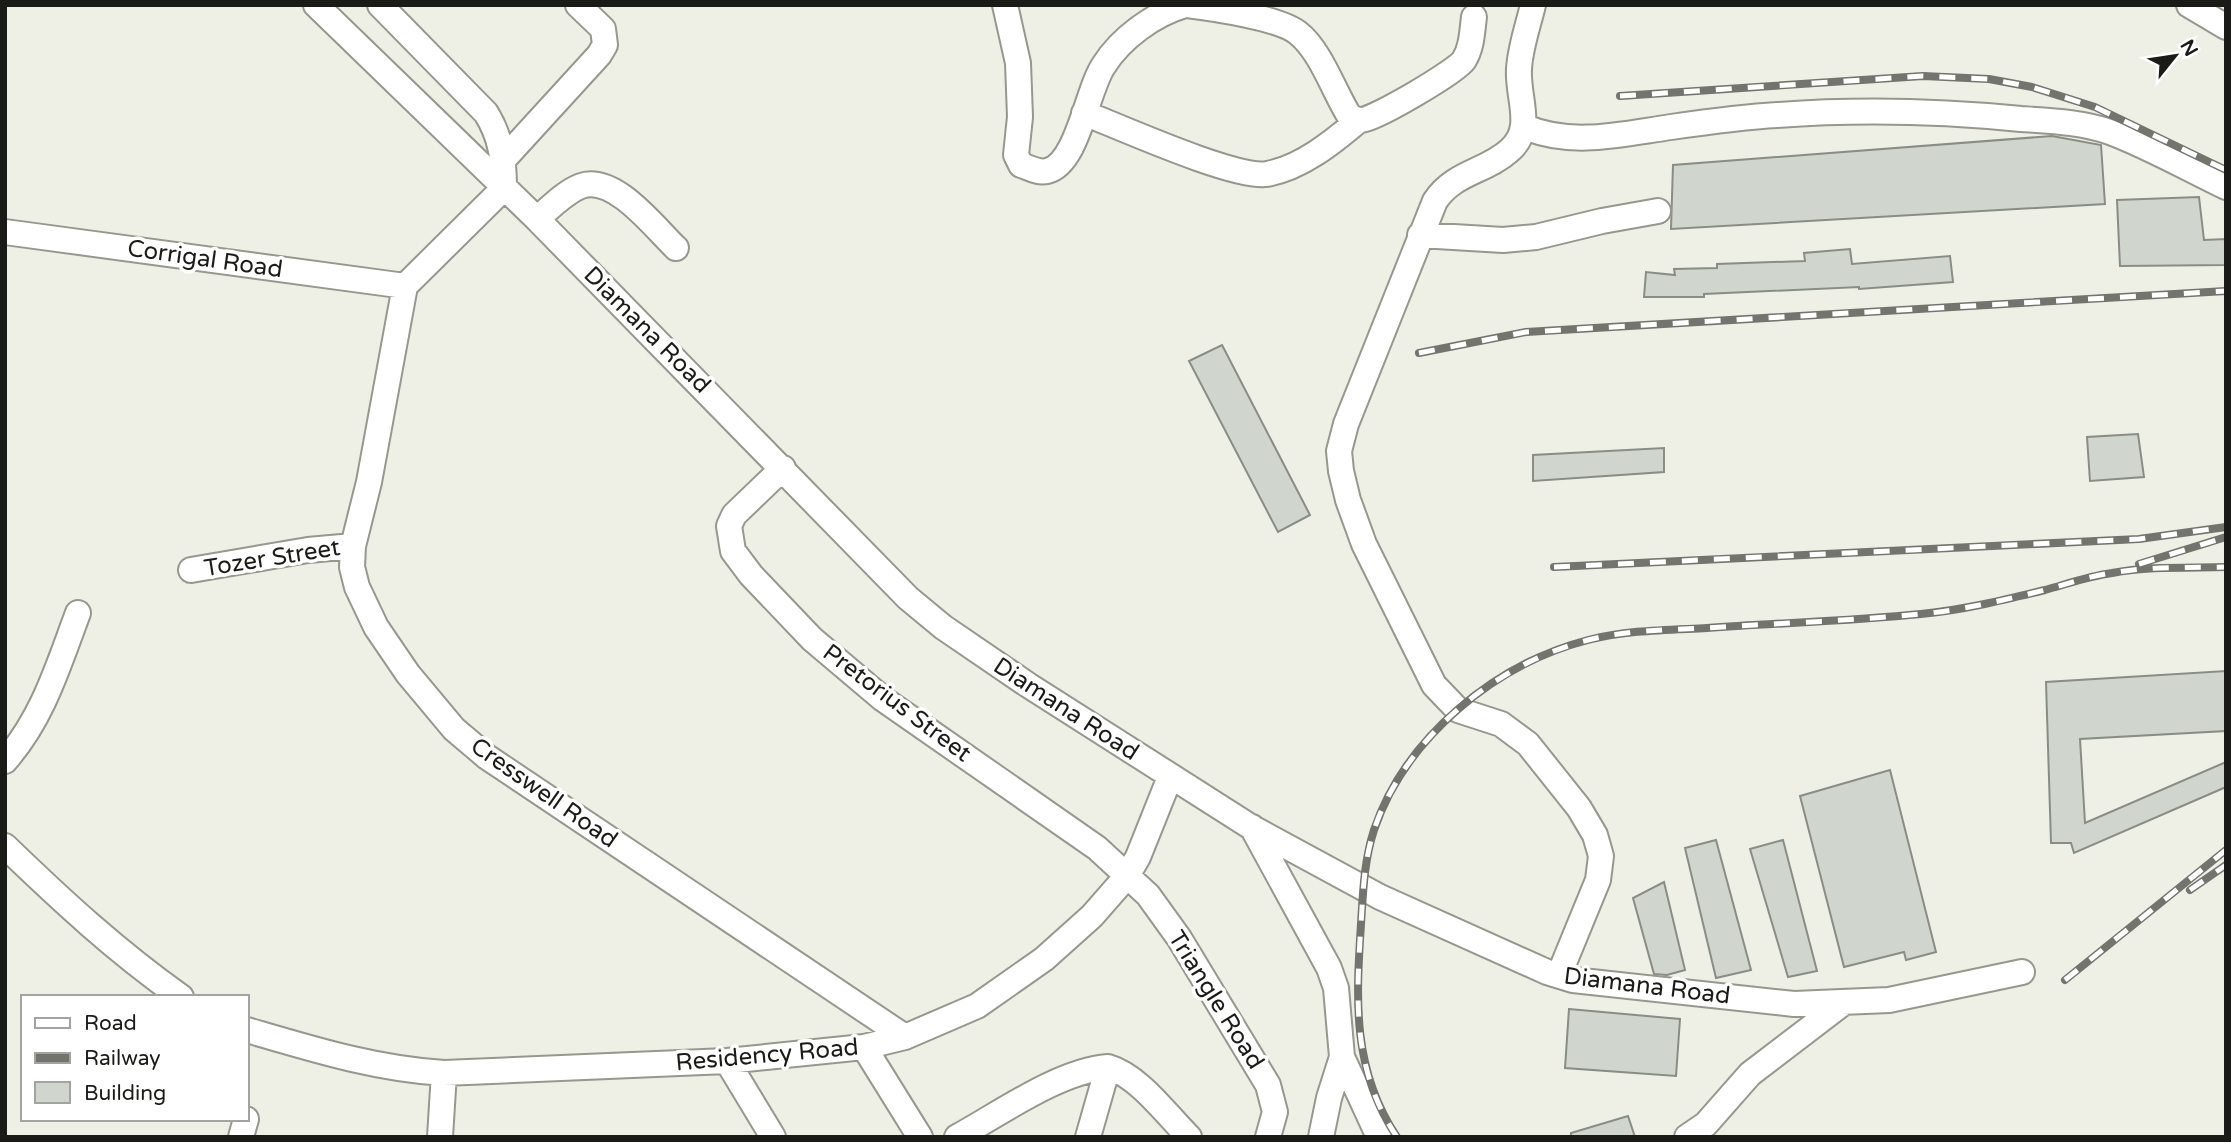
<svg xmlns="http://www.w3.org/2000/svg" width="2231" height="1142" viewBox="0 0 2231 1142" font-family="'Varela Round',sans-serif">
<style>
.building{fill:#d0d6ce;stroke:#888d85;stroke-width:2}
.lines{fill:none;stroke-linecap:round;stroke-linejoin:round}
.minor-casing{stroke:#97978e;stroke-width:28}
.minor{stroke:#fff;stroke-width:24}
.rail-casing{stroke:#74746e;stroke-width:8}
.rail{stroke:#fff;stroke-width:5;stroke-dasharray:16;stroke-linecap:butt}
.labels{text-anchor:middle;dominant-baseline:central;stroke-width:7;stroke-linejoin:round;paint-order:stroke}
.street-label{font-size:24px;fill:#1a1a17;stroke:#fff}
</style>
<rect width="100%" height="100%" fill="#eeefe5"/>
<path class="building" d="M2052,136L2101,145L2105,204L1671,229L1673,165Z
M2199,197L2204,240L2226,239V265L2120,266L2117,200Z
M1850,249L1852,264L1950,256L1953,282L1859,289V287L1704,294V297H1644L1646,272L1675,275L1674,269L1717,268V264L1805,261L1804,253Z
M1222,345L1310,515L1278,532L1189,361Z
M2138,434L2144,477L2090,481L2087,437Z
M1664,448V472L1533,481V455Z
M2226,671V731L2080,739L2085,823L2226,762V787L2074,853L2071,843H2051L2046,682Z
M1890,770L1936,952L1906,960L1904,952L1844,967L1800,796Z
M1716,840L1751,970L1716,978L1685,848Z
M1783,840L1817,971L1788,977L1750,849Z
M1664,882L1685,970L1667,975L1654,974L1633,898Z
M1569,1009L1680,1019L1676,1076L1565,1068Z
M1628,1116L1635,1137H1571V1133Z"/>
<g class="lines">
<defs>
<path id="minor" d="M316,5L537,219L908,598L943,627L1028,685L1251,827L1380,897L1547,972L1573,980L1794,1004L1889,1000L2022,972
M380,5L486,113C501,137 504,160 504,188L405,286L369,482L353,546L352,567L357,587L376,627L408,674L454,729L487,757L905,1037
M1005,5L1018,63L1020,117L1016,155L1021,165C1030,168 1038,173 1047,171C1078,164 1087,89 1104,65C1121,38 1154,14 1185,5
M1187,5C1212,8 1280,18 1298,33C1321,51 1334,92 1350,117C1353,118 1358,120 1361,120C1374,120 1457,71 1464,60C1472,47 1472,32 1474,17
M1533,5C1528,26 1520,48 1519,69C1517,98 1535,128 1510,150C1486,172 1454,172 1435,201L1346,424L1339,451L1341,471L1348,500L1364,544L1434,685L1458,710L1501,724L1528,744L1579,808L1595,835L1601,856L1598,880L1559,975
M2189,5L2226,27
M1084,113C1120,127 1235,179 1267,174C1301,168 1333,142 1359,120
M1525,127C1572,147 1622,134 1671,127C1706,122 1741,117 1777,115C1858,109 1941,111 2021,119C2051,121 2082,122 2110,132C2150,147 2188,169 2226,187
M504,159L599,55L605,45L603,29L578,5
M537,219C550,208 565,192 581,186C614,174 654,227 676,248
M5,232L405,286
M1420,235L1503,240L1536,237L1602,221L1658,211
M783,468L734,515L729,526L733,551L751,575L812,639L883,699L1097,848L1148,895L1179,938L1268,1085L1275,1112L1268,1137
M191,570L308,550L353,546
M5,761C43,718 58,666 78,613
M1252,827L1329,968L1336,988L1342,1057L1379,1137
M5,846C62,901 116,951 181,997
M247,1030C312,1049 376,1069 444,1073L727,1061L864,1047L905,1037L977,1006L1044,959L1092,916L1127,876L1138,857L1170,777
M864,1047L920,1137
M727,1061L773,1137
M241,1137L246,1119
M440,1137L444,1073
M957,1137C1001,1113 1059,1071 1108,1067
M1088,1137L1108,1067C1139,1076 1166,1114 1189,1137
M1321,1137L1329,1098L1342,1057
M1687,1137L1706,1124L1750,1074L1843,1003"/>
</defs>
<use href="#minor" class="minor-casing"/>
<use href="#minor" class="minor"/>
<defs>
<path id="rail" d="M1620,96L1923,76L1989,79L2032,87L2095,107L2226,170
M1419,353L1526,332L2226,291
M2139,564L2226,537
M1554,567L2139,539L2226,527
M2190,890L2226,865
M2065,980L2226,850
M1397,1137C1352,1070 1356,1000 1361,924C1363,892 1364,861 1374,830C1405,738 1495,664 1588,640C1627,630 1667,630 1707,628C1778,623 1850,621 1921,614C1963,610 2004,600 2045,590C2067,584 2089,576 2112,573C2149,566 2188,568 2226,567"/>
</defs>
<use href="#rail" class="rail-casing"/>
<use href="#rail" class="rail"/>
</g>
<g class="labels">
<g class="street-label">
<text transform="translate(205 259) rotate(8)">Corrigal Road</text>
<text transform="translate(647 330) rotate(45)">Diamana Road</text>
<text transform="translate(272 558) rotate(-9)">Tozer Street</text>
<text transform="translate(897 703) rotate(37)">Pretorius Street</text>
<text transform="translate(1066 709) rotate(33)">Diamana Road</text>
<text transform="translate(544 793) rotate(35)">Cresswell Road</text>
<text transform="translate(1647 986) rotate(7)">Diamana Road</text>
<text transform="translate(1216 1000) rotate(58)">Triangle Road</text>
<text transform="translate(767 1055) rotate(-5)">Residency Road</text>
</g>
</g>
<rect width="2231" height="1142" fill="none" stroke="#1a1a17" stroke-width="14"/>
<rect x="21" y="995" width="228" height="126" fill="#ffffff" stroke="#a3a3a2" stroke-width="2"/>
<rect x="35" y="1018" width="35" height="10" fill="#ffffff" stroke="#a3a3a2" stroke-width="2"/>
<text x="84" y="1030" font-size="21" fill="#1a1a17">Road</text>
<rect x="35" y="1053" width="35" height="10" fill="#74746e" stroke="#a3a3a2" stroke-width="2"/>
<text x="84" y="1065" font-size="21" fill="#1a1a17">Railway</text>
<rect x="35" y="1082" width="35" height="21" fill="#d0d6ce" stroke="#a3a3a2" stroke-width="2"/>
<text x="84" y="1100" font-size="21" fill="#1a1a17">Building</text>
<g transform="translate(2175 56) rotate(60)" stroke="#ffffff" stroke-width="5" paint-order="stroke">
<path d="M0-5L12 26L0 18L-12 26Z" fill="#1a1a17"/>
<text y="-10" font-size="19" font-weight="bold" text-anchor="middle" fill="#1a1a17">N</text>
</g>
</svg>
